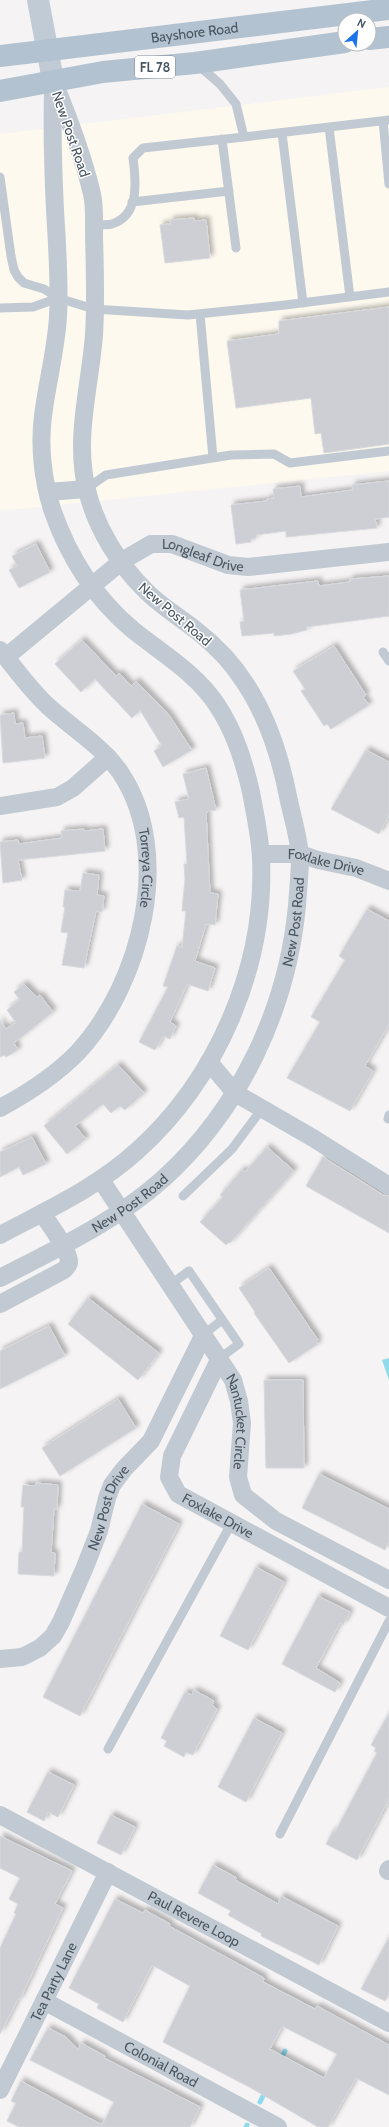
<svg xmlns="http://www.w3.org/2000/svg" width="389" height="2127" viewBox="0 0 389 2127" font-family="Cabin,sans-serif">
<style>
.commercial{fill:#fdf9ef}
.water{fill:#90daee}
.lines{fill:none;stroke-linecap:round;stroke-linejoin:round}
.stream{stroke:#90daee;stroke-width:5}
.building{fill:#cdcfd5;stroke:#d7d9de;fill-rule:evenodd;filter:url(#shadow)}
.lane{stroke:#c1cad2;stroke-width:9}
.street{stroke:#c1cad2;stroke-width:18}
.secondary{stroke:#c1cbd6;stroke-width:22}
.primary{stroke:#b3c2d1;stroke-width:22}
.labels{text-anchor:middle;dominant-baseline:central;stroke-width:3;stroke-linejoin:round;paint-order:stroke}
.shield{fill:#fff;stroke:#808990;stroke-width:1}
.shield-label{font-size:13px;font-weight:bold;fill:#4a5661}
.street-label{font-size:14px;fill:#4a5661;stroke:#fff}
</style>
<defs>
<filter id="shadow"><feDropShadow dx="3.5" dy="-3.5" stdDeviation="2" flood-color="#0004"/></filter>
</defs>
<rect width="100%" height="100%" fill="#f5f3f3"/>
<path class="commercial" d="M389,87V471L0,511V134Z"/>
<path class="water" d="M389,1358V1380L382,1360Z"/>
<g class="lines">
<path class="stream" d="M280,2061L285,2051
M260,2102L266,2090
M246,2127L247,2125"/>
</g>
<path class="building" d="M194,218L195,221L206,220L210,258L165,263L160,225L171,224L170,220Z
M389,307V444L324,453L321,433L315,434L311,398L236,408L227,341L279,334V321Z
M389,481V517L375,519L377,528L286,537V531L256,535V538L251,539V542L236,544L231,505L267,501V499L274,498L273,489L300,486L301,497L353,490L352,485Z
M36,544L50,572L19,588L9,570L17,566L12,556Z
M389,576V616L306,627L307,630L291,634L274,636V633L242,636L240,622L244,621L240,590L318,581L319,586L350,582V579Z
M82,640L116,676L119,673L131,686L136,681L169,715L192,750L163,767L154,751L162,746L140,710L132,718L95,679L81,692L55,664Z
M334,646L366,695L363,697L369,705L331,729L327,724L324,726L315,712L301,691L305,689L293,671Z
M14,713L15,724L23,723L25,738L42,736L45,758L3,763L0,715Z
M366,750L389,762V815L379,834L331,809Z
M206,768L216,810L206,812L210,893L218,894L215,925L206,924L195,961L215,968L208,991L187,984L170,1022L176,1026L170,1039L163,1036L155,1050L139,1042L168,987L163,986L177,946L182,948L186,911H182L185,879L184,864H187L184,817L179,818L175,802L189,799L183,774Z
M84,829V831L103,829L105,851L18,860L22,880L3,883L0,842L18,840L19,844L62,838L61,831Z
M83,873L99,875L97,895L104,896L102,912L96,911L84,968L62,965L68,933L61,932L65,907H63L65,890L80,891Z
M367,909L389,921V1024L365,1066L373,1071L350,1111L287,1078L320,1022L311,1017L345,960L339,956Z
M24,984L37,997L40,995L53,1012L14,1043L18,1050L6,1057L5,1055L0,1057V1020L5,1029L16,1023L7,1010L20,1000L14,992Z
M118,1065L144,1093L125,1110L120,1106L111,1113L103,1104L75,1126L86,1139L67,1154L44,1126Z
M32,1137L46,1164L23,1175L19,1167L0,1177V1152Z
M267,1147L294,1171L230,1243L229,1242L226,1245L200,1222L223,1197L220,1195L242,1170L245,1172Z
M323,1157L383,1195L389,1196V1233L306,1186Z
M269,1268L318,1340L316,1341L318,1344L289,1363L254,1313L255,1312L239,1288Z
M88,1298L159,1353L138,1380L68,1324Z
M49,1326L65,1356L0,1389V1351Z
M264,1380H303L304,1468H266Z
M118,1399L136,1428L60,1476L42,1448Z
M319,1474L389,1509V1541L385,1550L302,1508Z
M36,1483L58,1485L57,1509H54L51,1553H55L54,1576L18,1574L19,1552H22L24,1507H21L23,1485L36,1486Z
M142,1504L179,1524L80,1716L43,1697Z
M256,1567L284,1582L248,1650L220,1636Z
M318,1596L350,1612L343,1625L340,1623L316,1668L340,1683L335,1692L282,1664Z
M194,1690L214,1701L212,1705L217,1709L193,1755L186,1752L184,1757L164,1746L167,1741L161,1738L185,1692L192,1695Z
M389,1713V1799L357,1860L326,1844L333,1831L335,1832L377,1753L374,1751L376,1748L371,1745Z
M254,1718L282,1733L246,1802L218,1787Z
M48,1772L74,1785L58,1817L48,1812L44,1821L27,1812Z
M111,1815L135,1827L121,1855L97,1843Z
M0,1836L72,1871L55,1904L63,1908L20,1999H18L0,2034V1948L16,1914L14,1913L18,1904L9,1899L20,1878L0,1868Z
M213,1865L237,1878L235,1880L278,1904L281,1896L338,1926L319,1965L261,1936L262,1934L228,1915L231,1911L198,1893Z
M115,1899L143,1913L145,1910L170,1924L169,1926L264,1978L263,1982L315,2009L317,2006L389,2045V2095L356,2078L328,2127H318L251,2088L163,2042L190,1986L152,1965L123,2022L97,2008L99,2004L69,1988ZM282,2026L337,2054L324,2078L270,2049Z
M389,1937V1994L385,2001L361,1989Z
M48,2028L66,2037L78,2050L81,2043L105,2056L104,2058L200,2107L190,2127H19L7,2121L16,2103L11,2101L21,2081L102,2125L114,2102L30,2060Z"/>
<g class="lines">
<path class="lane" d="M198,65L220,84L236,104L244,137L389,120
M383,121L389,184
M329,127L350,297
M282,133L303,303
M222,139L236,248
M0,177L11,256L14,270L18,277L24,283L44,289L58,298L94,309L188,315L285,305L389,292
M132,202L229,191
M94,225C99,225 107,225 112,224C140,215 136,181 133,158L143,148L244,137
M0,308L33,307L58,298
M200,314L213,458
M86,489L106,475L231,455L274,454L290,463L389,451
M383,652L389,661
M388,1119L389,1115
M183,1196L232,1149L261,1110
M171,1284L189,1271L239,1344L220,1358
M204,1334L222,1320
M108,1749L231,1524
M280,1834L389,1621"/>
<g class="street">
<path d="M48,492L86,489"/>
<path id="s1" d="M0,650C16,669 30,690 49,707C72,728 102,746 120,772C175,853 141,984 78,1052C56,1075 28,1093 0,1108"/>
<path id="s2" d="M6,657L122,561L151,544H172L228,565L248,567L389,552"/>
<path d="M0,806L57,797L73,788L108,757"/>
<path id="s3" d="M261,854H300L318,860L356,868L389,881"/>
<path d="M209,1062L235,1093L313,1138L389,1186"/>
<path id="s4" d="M101,1180L233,1380L239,1401L242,1423L238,1477L243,1495L276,1521L389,1580"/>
<path d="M0,1235C47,1210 96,1188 137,1151C217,1079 266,967 261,858C260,836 255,814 251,792C244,762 235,732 217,705C196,673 163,654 133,630C95,598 68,556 52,509C43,481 39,446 43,416C47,383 56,350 58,317C60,281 57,245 55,210C53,170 52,129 53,89"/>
<path id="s5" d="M0,1278C56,1249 115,1222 163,1179C240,1109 287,1010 297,906C298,890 300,873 300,857C299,839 293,819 289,801C281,759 269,719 245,683C233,664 215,645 197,631C181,618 162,607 147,592C119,565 96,528 87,490C74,439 90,387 94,335C96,303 95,269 94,236C94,223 95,207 92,194C83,156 68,116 53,80"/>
<path d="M0,1304L64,1270C66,1268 68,1266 69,1263C70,1251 49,1224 42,1213"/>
<path id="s6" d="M220,1358L172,1456L169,1477L178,1494L389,1608"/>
<path id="s7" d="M0,1659L22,1657L40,1648L53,1636L61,1622L85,1567L99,1531L107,1498L112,1485L124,1469L151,1441L204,1334"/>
<path id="s8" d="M0,1815L389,2023"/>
<path d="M388,1871L389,1869"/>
<path id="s9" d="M44,2001L278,2127"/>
<path id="s10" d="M0,2090L108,1872"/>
</g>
<path class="secondary" d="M38,0L53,80"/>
<g class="primary">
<path d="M369,39L389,37"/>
<path id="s11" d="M0,56L389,9"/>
<path d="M0,91L103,72L195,63L345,42"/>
</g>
</g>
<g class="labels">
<rect class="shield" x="135" y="56" width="40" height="22" rx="3"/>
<g class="shield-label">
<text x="155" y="67">FL 78</text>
</g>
<g class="street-label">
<text stroke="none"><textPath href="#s11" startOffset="196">Bayshore Road</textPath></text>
<text transform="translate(71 134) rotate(71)">New Post Road</text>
<text stroke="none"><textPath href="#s2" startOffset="238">Longleaf Drive</textPath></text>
<text transform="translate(175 614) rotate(40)">New Post Road</text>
<text stroke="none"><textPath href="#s3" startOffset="66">Foxlake Drive</textPath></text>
<text stroke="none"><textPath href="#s1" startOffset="273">Torreya Circle</textPath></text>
<text stroke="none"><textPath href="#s5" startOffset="486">New Post Road</textPath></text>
<text stroke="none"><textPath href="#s5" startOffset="150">New Post Road</textPath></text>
<text stroke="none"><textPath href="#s4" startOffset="282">Nantucket Circle</textPath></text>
<text stroke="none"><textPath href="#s7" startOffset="200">New Post Drive</textPath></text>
<text stroke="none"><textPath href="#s6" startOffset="195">Foxlake Drive</textPath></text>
<text stroke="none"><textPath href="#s8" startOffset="220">Paul Revere Loop</textPath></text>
<text stroke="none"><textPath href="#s10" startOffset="121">Tea Party Lane</textPath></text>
<text stroke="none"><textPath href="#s9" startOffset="133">Colonial Road</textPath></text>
</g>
</g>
<g transform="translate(357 32) rotate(27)"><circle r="19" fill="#ffffff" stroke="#b7bbc0"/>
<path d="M0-3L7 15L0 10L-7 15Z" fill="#1a73e8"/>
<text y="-6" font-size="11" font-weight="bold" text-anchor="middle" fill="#4a5661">N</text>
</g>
</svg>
